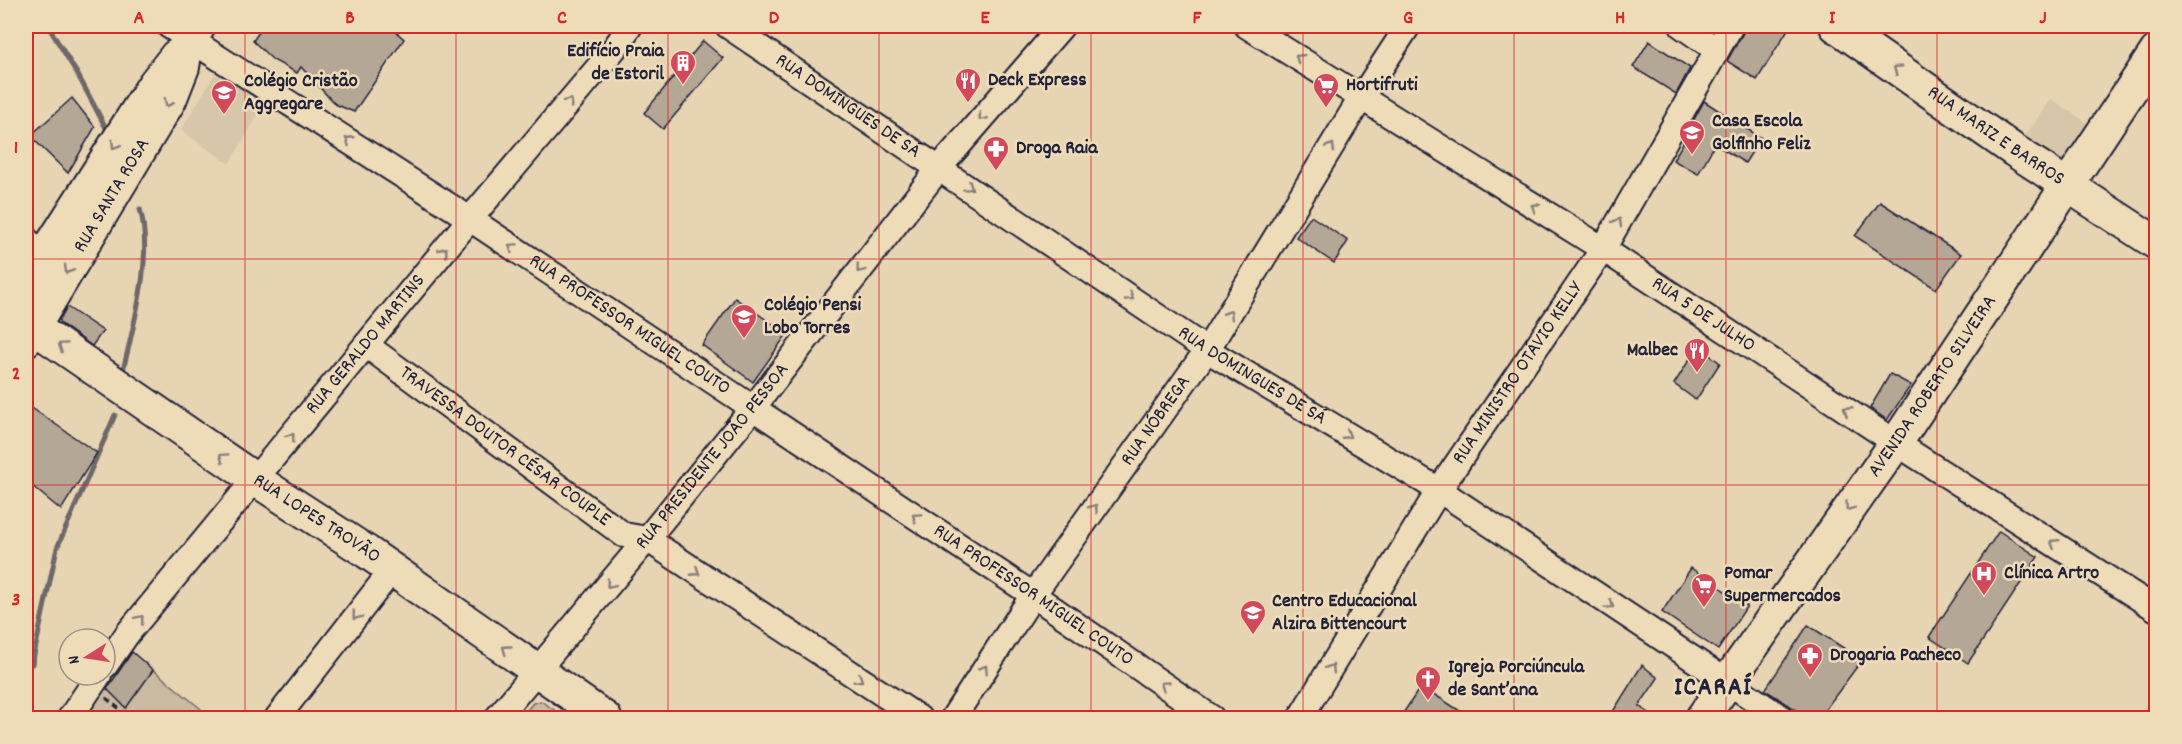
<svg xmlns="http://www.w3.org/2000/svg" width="2182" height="744" viewBox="0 0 2182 744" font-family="Dekko,sans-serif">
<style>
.built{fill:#d7c6aa}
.green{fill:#c9baa1;stroke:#766e6e;stroke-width:1.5}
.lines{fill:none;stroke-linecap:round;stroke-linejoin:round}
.stream{stroke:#6e6769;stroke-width:5}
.building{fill:#b5a795;stroke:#22223b;stroke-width:1.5}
.minor-casing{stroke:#22223b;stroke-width:28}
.major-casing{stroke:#22223b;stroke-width:36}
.path{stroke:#22223b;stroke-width:3;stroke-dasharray:6 4.5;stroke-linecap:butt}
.minor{stroke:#eedbb8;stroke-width:24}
.major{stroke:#eedbb8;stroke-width:32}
.oneway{stroke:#887e7a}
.grid{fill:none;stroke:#d62828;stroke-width:1.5;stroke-opacity:0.55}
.labels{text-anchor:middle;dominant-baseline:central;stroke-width:5;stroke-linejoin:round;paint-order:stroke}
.poi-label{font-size:20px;font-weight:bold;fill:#22223b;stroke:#eedbb8;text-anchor:start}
.street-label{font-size:20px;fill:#22223b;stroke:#eedbb8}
.district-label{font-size:26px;font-weight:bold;letter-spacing:1.5px;fill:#22223b;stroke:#eedbb8}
.neatline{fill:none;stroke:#d62828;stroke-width:2}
.grid-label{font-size:20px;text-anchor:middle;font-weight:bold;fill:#d62828}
</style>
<rect width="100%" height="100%" fill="#e6d4b3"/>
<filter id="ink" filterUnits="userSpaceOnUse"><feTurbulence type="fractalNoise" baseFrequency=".0167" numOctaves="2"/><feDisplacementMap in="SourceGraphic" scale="12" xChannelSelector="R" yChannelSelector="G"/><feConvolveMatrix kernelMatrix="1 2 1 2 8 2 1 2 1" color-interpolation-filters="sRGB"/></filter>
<g filter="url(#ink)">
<path class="built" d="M215,74L266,102L229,164L181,130Z
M2051,99L2103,133L2067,184L2015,151Z"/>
<path class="green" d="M129,650L212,718H81Z
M541,701L566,718H520L533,703Z"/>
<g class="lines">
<path class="stream" d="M48,26L78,75L106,128
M122,375C133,326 154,258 140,209
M32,664L57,548L115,415"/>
</g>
<path class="building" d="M263,26H389L404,39L354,112L335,104L301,67L297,73L273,60L253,41Z
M1745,26H1790L1757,80L1727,61L1743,33Z
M703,41L723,58L663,129L644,113Z
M1649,41L1690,68L1676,94L1633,67Z
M72,98L95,127L68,173L30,136Z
M1704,101L1761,138L1745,163L1715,144L1698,174L1673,160L1692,128L1690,127Z
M1880,202L1961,254L1936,289L1855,236Z
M1311,216L1348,241L1334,263L1296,237Z
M735,298L787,334L753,382L702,345Z
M67,307L103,331L92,346L60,323L59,320Z
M1698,346L1720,363L1696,400L1674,384Z
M1890,374L1911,385L1887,420L1870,408Z
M26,404L97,453L61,510L26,481Z
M1999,531L2038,557L1968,663L1929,637Z
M1691,568L1747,606L1718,650L1662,612Z
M1808,625L1862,660L1819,718H1809L1765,690Z
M132,652L153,670L126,708L107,689Z
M1642,665L1658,678L1639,706L1656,718H1609Z
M1421,686L1471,718H1400Z"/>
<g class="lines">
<defs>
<g id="minor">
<path id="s1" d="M169,26L470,219L1033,595L1212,718"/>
<path id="s2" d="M728,26L1207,350L1439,490L1782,718"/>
<path id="s3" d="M1247,26L1603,249L1896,443L2156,609"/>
<path d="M1682,26L1717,50"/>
<path d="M26,239L43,258"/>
<path id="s4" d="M366,345L624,535L647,539L919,718"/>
<path id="s5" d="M105,666L128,633L470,219L614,49L630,26"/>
<path d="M70,718L99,675"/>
<path d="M277,718L392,570"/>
<path id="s6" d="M497,718L647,539L753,408L940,167L1062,26"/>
<path id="s7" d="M953,718L1033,595L1207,350L1361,98L1408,26"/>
<path id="s8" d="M1300,718L1439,490L1603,249L1731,26"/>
</g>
<g id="major">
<path id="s9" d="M1836,26L2015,151L2156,243"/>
<path d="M26,291L43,258L154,84L176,56"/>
<path id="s10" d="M26,322L256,480L367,552L605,718"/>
<path id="s11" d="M26,340L170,100L183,67L186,47L199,26"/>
<path id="s12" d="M1702,718L1896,443L2156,52"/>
</g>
</defs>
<use href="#minor" class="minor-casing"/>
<use href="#major" class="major-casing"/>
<path class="path" d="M106,698L131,718"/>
<use href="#minor" class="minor"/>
<use href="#major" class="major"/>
</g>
<defs><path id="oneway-chevron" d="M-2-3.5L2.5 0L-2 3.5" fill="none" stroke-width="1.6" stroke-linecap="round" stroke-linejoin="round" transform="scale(1.5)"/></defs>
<g class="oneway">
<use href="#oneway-chevron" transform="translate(1299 58) rotate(-148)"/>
<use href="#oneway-chevron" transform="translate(1897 69) rotate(-145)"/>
<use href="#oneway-chevron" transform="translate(569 102) rotate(-50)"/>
<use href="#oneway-chevron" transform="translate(168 103) rotate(118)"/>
<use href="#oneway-chevron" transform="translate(982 117) rotate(131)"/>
<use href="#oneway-chevron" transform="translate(349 140) rotate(-147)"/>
<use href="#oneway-chevron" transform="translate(115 145) rotate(122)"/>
<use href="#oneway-chevron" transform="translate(1331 147) rotate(-59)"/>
<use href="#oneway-chevron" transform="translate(969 187) rotate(34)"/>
<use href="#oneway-chevron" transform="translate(1535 207) rotate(-148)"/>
<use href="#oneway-chevron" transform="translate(1618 222) rotate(-60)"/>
<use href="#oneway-chevron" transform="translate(512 247) rotate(-146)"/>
<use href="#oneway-chevron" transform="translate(444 251) rotate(-51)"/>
<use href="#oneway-chevron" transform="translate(860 269) rotate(128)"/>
<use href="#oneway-chevron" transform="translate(68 270) rotate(121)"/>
<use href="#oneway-chevron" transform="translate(1130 297) rotate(34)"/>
<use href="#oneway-chevron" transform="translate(1229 314) rotate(-59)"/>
<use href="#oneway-chevron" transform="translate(62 346) rotate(-146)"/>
<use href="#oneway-chevron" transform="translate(1847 410) rotate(-147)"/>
<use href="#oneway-chevron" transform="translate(1347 435) rotate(31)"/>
<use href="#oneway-chevron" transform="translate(291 437) rotate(-51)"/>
<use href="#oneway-chevron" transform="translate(223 457) rotate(-145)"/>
<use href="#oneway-chevron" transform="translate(1849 507) rotate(126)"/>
<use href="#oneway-chevron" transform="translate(1094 508) rotate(-55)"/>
<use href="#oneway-chevron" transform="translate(916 517) rotate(-146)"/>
<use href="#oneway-chevron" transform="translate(2054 543) rotate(-148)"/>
<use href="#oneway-chevron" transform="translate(696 572) rotate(33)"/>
<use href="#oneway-chevron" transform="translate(610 584) rotate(130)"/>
<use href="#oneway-chevron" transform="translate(1610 605) rotate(34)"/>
<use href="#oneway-chevron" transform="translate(356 616) rotate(128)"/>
<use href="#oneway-chevron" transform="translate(140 619) rotate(-50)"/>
<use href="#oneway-chevron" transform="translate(506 649) rotate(-144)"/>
<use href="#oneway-chevron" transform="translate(1331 668) rotate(-59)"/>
<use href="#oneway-chevron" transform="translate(984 669) rotate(-57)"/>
<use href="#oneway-chevron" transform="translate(859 679) rotate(33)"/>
<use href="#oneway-chevron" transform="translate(1164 685) rotate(-146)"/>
</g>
</g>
<path class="grid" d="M245,26V718M456,26V718M668,26V718M879,26V718M1091,26V718M1303,26V718M1514,26V718M1726,26V718M1937,26V718M26,259H2156M26,485H2156"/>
<defs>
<symbol id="building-pin" viewBox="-11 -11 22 30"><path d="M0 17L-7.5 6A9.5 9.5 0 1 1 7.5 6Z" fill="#d1495b" stroke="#eedbb8"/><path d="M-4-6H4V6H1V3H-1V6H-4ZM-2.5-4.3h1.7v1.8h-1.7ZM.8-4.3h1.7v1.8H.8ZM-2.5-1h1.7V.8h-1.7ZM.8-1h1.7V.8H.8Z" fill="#fff"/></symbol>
<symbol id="restaurant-pin" viewBox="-11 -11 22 30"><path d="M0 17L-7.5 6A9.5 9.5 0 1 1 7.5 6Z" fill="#d1495b" stroke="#eedbb8"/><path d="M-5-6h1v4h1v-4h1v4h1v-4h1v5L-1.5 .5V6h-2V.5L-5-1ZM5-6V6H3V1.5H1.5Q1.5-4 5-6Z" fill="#fff"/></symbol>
<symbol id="supermarket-pin" viewBox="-11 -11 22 30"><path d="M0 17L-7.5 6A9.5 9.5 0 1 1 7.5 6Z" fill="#d1495b" stroke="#eedbb8"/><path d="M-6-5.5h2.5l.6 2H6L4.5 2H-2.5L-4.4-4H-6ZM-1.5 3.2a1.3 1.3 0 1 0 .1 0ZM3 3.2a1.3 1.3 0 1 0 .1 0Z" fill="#fff"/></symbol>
<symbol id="school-pin" viewBox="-11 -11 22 30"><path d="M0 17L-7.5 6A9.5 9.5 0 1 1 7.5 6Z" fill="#d1495b" stroke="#eedbb8"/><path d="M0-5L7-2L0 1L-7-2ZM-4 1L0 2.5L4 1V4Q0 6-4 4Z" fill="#fff"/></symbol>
<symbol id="pharmacy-pin" viewBox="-11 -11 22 30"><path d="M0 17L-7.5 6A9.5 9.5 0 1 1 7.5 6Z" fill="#d1495b" stroke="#eedbb8"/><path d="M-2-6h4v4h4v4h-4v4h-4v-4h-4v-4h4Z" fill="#fff"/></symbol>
<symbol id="hospital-pin" viewBox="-11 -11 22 30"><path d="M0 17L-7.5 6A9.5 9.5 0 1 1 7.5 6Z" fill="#d1495b" stroke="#eedbb8"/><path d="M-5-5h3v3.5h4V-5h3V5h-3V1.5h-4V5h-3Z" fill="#fff"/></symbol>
<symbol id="church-pin" viewBox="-11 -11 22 30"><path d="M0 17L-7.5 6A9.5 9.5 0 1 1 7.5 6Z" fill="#d1495b" stroke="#eedbb8"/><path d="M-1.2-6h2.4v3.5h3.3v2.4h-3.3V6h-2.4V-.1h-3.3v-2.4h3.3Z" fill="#fff"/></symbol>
</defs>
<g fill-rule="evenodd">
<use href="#building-pin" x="668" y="48" width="30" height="40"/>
<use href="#restaurant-pin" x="953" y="66" width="30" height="40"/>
<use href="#supermarket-pin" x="1311" y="71" width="30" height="40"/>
<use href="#school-pin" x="209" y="78" width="30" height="40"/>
<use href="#school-pin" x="1677" y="118" width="30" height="40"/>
<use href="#pharmacy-pin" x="981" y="134" width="30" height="40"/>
<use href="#school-pin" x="729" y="302" width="30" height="40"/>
<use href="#restaurant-pin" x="1682" y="336" width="30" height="40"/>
<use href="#hospital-pin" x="1969" y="559" width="30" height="40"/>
<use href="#supermarket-pin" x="1689" y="571" width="30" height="40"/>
<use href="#school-pin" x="1238" y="598" width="30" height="40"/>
<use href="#pharmacy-pin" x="1795" y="641" width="30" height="40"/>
<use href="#church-pin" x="1413" y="664" width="30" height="40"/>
</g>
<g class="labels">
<g class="poi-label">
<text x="664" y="52" text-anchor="end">Edifício Praia<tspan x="664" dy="23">de Estoril</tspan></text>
<text x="988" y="81">Deck Express</text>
<text x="244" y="82">Colégio Cristão<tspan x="244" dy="23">Aggregare</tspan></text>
<text x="1346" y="86">Hortifruti</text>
<text x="1712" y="122">Casa Escola<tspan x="1712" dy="23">Golfinho Feliz</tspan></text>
<text x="1016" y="149">Droga Raia</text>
<text x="764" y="306">Colégio Pensi<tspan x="764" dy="23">Lobo Torres</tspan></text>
<text x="1678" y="351" text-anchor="end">Malbec</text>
<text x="1724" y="574">Pomar<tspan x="1724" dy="23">Supermercados</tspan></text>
<text x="2004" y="574">Clínica Artro</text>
<text x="1272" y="602">Centro Educacional<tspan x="1272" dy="23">Alzira Bittencourt</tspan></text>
<text x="1830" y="656">Drogaria Pacheco</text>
<text x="1448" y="668">Igreja Porciúncula<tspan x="1448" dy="23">de Sant’ana</tspan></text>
</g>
<g class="street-label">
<text stroke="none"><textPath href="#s2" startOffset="144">RUA DOMINGUES DE SÁ</textPath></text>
<text stroke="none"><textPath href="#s9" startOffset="194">RUA MARIZ E BARROS</textPath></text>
<text stroke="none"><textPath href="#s11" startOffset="168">RUA SANTA ROSA</textPath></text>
<text stroke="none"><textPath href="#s3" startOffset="540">RUA 5 DE JULHO</textPath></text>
<text stroke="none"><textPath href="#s1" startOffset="549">RUA PROFESSOR MIGUEL COUTO</textPath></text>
<text stroke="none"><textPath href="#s5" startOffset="414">RUA GERALDO MARTINS</textPath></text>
<text stroke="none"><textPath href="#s8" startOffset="408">RUA MINISTRO OTÁVIO KELLY</textPath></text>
<text stroke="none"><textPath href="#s2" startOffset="630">RUA DOMINGUES DE SÁ</textPath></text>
<text stroke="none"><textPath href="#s12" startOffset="404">AVENIDA ROBERTO SILVEIRA</textPath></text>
<text stroke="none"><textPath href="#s7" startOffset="360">RUA NÓBREGA</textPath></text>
<text stroke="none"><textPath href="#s4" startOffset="172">TRAVESSA DOUTOR CÉSAR COUPLE</textPath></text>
<text stroke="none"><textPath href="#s6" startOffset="339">RUA PRESIDENTE JOÃO PESSOA</textPath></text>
<text stroke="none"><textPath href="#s10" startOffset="351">RUA LOPES TROVÃO</textPath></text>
<text stroke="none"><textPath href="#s1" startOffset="1035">RUA PROFESSOR MIGUEL COUTO</textPath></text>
</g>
<g class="district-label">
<text x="1713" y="688">ICARAÍ</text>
</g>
</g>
<rect width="2182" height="744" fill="none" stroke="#eedbb8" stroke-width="66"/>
<g transform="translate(87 657) rotate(258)"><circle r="28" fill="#eedbb8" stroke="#9c9186" stroke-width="1.5"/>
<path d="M0-4.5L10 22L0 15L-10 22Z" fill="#d1495b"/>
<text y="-9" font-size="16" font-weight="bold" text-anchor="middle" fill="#22223b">N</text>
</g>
<rect x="33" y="33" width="2116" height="678" class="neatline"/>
<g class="grid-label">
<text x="139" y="23">A</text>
<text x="350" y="23">B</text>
<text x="562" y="23">C</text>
<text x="774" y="23">D</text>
<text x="985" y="23">E</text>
<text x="1197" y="23">F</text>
<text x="1408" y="23">G</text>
<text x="1620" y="23">H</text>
<text x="1832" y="23">I</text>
<text x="2043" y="23">J</text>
<text x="16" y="153">1</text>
<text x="16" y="379">2</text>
<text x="16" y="605">3</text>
</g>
</svg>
